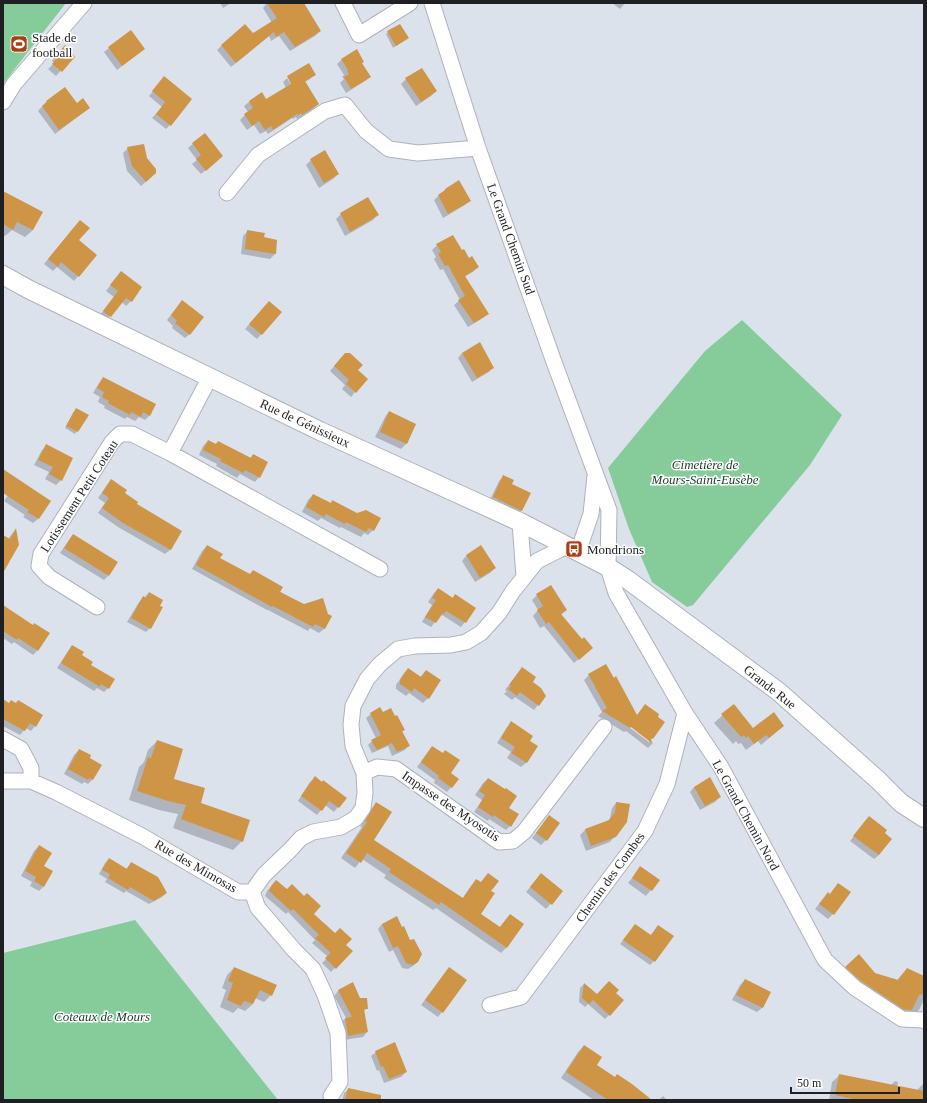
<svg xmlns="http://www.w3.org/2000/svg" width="927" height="1103" viewBox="0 0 927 1103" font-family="'Times New Roman',serif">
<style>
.green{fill:#85cc9a}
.shadow{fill:#0003}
.building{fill:#cf9546}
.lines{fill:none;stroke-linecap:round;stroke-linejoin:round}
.minor-casing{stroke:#adb2bb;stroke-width:17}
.tertiary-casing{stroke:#adb2bb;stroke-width:20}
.minor{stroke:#fff;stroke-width:15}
.tertiary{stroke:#fff;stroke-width:18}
.labels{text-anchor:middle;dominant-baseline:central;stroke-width:3;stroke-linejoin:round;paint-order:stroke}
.poi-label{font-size:13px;fill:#1e2023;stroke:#fff;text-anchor:start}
.street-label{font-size:13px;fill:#1e2023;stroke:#fff}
.park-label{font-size:13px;font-style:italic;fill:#183c25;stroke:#fff}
</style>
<rect width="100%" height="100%" fill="#dce2ec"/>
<path class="green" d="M3,3H66L3,84Z
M742,320L842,415L810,465L693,605L687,607L652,582L629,529L608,468L705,351Z
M135,920L278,1100H3V953Z"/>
<path class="shadow" d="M220,3H231L223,8Z
M267,3H303L320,31L315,36L290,51L279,36L271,41L269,36L231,67L217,50L222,45L252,35L272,23L263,8Z
M612,3H625L620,9Z
M388,32L408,38L393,48L386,34Z
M109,48L139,53L117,70L104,52Z
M60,51L73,57L56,76L48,69L54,63L52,61Z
M342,59L361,64L370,77L365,81L346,93L340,83L344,79L342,77L344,75L337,64Z
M314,75L310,79L305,82L318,104L313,109L297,119L296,117L293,119L292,118L268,134L266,131L260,134L254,125L247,130L240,120L248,112L244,106L249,102L262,93L266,100L286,88L283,82L287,78L293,88Z
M164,78L170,125L166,129L152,118L162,107L149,96Z
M406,79L436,91L431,96L416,106L401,84Z
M47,101L76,105L89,108L84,112L55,134L38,111Z
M204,134L217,161L201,174L192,164L197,160L188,148Z
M128,148L150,178L141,186L127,171L123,153Z
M311,160L338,174L333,179L319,188L306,165Z
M445,190L470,200L465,205L443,218L434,200Z
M3,192L33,230L25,237L12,230L5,236L3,235Z
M341,214L377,215L373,220L345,236L336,219Z
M75,226L78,240L96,255L74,281L57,267L53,271L44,264Z
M248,231L263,238L276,240L275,254L270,259L241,254L243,236Z
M437,245L462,252L469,260L478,267L473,272L464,277L488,313L483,318L468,327L454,305L460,300L443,269L440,270L434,259L436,257L432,250Z
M121,272L131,301L126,306L122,302L105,322L99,316L114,297L106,291Z
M178,306L190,334L185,338L172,328L173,326L167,320Z
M265,306L281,312L257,339L245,329Z
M462,353L493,367L489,372L472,382L458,358Z
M341,358L355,392L351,397L342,389L345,385L330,371Z
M103,378L150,415L145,420L139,417L135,421L127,417L125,419L104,408L105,406L98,402L100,397L93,393L99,383Z
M74,411L87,415L75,434L65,428Z
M389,412L415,425L406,444L401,449L375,437L385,417Z
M208,441L250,458L253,455L259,477L255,482L240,474L237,478L216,466L217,464L199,455L203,446Z
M47,446L61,480L56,485L45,479L49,472L34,465L42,450Z
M504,476L511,484L530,494L521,511L516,516L489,502L499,481Z
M112,481L135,505L181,531L170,550L165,554L118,527L98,513L105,503L98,498L107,485Z
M15,485L50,501L38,519L33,523L23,517L25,515L4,501Z
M313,495L330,504L332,502L373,530L368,535L364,533L361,537L341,527L340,528L321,518L318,521L302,512L308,500Z
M15,530L3,569V536L8,539Z
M73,535L108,576L104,580L60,553L69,540Z
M207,546L219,558L304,605L330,617L324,629L319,633L310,628L308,631L268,610H267L192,569L202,551Z
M481,547L495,568L490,573L475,582L462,561L466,556Z
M438,589L452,598L455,595L475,608L465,622L461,627L442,615L439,617L431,627L422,622L432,605L428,602L434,593Z
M149,593L150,628L146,632L127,622L139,602Z
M537,595L566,610L561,615L581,641L592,648L574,663L544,626L540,628L533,616L538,610L532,600Z
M3,611L37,651L33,655L14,642L12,644L3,638Z
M72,646L90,665L108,688L104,692L97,688L94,691L57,668L68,651Z
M606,666L637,716L645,706L652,738L650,740L627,723L626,725L649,742L651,741L652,744L648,748L626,731L624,732L598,716L602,712L584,680L589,675Z
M408,669L420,677L426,671L440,680L428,698L423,703L409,693L406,696L396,689V685L404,673Z
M518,673L531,683L545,696L534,710L515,697L512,700L504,694L507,691L505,690Z
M3,701L8,704H15L18,701L35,726L31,731L26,728L20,735L3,726Z
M734,705L753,729L783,726L775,733L761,745L758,741L746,750L741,743L738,744L736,741L733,744L714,723Z
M371,714H382L394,717L404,730L402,732L409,745L405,750L392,756L388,746L372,753L368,745L372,741L376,738L366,718Z
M511,723L528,741L536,747L526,763L521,767L507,758L511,752L497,743L507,727Z
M157,741L172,779L242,841L233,850L173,828L178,814L159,810L129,800L139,767L144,762L148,750Z
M432,747L450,773L458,779L447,792L434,783L435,780L417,767L428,752Z
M79,750L88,759L92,780L88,784L84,782L82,784L64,774L74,755Z
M315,778L345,798L334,812L325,805L317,815L298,801L310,782Z
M488,779L507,808L510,826L506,830L489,819L488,821L474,812L482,800L475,795L483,783Z
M694,787L720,797L715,802L700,810L690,792Z
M616,803L615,836L610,842L586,851L580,835L585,830L608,822L610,818L612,808Z
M376,804L373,841L462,899L471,886L476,881L480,883L488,874L490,891L479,914L499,928L510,915L523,924L506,948L501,953L436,908L433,910L384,878L386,875L362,859L355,868L341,858L362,827H360L371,809Z
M549,816L546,840L541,845L532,838Z
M869,817L883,834L879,855L874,859L850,841Z
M39,846L44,886L39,891L30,886L32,882L21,876L34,851Z
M109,859L126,869L131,863L166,893L162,897L149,904L126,891L124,893L105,882L107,879L99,874L105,863Z
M641,867L659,880L646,896L628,883Z
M541,874L562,891L546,909L526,892Z
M276,881L351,951L331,972L322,963L328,957L312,943L315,940L288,912L286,914L265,896L267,891Z
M838,884L833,914L828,919L815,909L823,899L829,895Z
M382,924L418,961L413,966L408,969L402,968L393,950L389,952L378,929Z
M635,925L650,936L659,926L654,961L650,965L620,944Z
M859,956L874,974L897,980L907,969L924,976V1000L919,1010L913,1016H904L840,974Z
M234,968L271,995L264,1002L255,998L253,1004L245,1011L238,1008L233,1013L220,1007L226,990L222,988L227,975Z
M445,973L442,1012L438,1017L421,1005Z
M745,980L770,992L762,1008L757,1012L732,1000L740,985Z
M352,984L359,999L367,1008L363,1012L367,1032L363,1037L344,1040L340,1023L346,1018L334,996L338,991Z
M584,984L597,996L615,993L609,1015L605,1019L588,1004L585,1007L579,1002L580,988Z
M584,1046L595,1065L650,1100H594L561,1078L578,1052Z
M376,1052L406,1072L401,1077L384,1083L379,1070L377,1071L371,1056Z
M840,1075L891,1085L895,1081L898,1082L897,1087L917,1090L923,1084L924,1085V1100H829L832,1082Z
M349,1089L370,1100H342L344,1093Z
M663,1096L667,1100H659Z"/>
<path class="building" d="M267,3H304L321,31L295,47L284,32L276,37L274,32L236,63L221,45L245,24L253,33L277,18Z
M400,24L409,38L396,46L387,31Z
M131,30L145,49L122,66L108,47Z
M65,45L75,57L62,72L52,64L58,57L56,56Z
M357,49L364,62L362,63L371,77L351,89L344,77L349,74L347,71L348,70L341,59Z
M309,63L316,75L305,81L319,104L302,115L301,113L298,115L297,114L273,130L271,126L265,130L259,121L252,126L244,114L253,108L249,101L262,92L266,99L291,84L287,76Z
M422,68L437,91L421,102L405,78Z
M164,76L192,99L171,126L156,114L165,102L152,91Z
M65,87L77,103L83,98L90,108L59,130L42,106L47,102L46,101Z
M205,133L223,156L206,171L196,159L201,155L192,143Z
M144,144L147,158L156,169V173L146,182L132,166L127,147Z
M325,150L339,174L324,183L310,159Z
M459,180L471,201L448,214L438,195L445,190V189Z
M3,191L43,212L33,230L17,222L13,230L3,224Z
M368,197L379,215L350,232L340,213Z
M80,220L90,228L79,240L97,255L79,277L61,262L58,267L48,259Z
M247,230L265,233L264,237L277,240L276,254L245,249Z
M453,235L462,250L464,249L469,258L472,256L479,267L465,276L489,314L474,323L458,300L465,296L448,265L445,266L438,254L441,252L436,244Z
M121,271L142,287L132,302L126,298L111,317L103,311L118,291L110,285Z
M182,300L204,317L190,335L175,323L177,321L171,315Z
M269,301L282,312L262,335L249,324Z
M480,342L494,368L477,378L462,353Z
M345,353H350L363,365L358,370L368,379L356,393L346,384L349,380L334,366Z
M103,377L156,404L150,416L143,412L141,417L131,412L130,415L108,403L109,401L102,397L104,392L97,388Z
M76,408L89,415L78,432L66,426Z
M389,411L416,424L407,444L380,432Z
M208,440L216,444L218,441L251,458L253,454L268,462L260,478L245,470L243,473L220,461L221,459L203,450Z
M46,444L73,458L62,481L49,474L53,467L38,460Z
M3,469L51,501L39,519L27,512L29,510L3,493Z
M503,475L514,480L512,484L531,493L522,511L493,497Z
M111,479L127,490L125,493L138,502L137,504L182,531L171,550L123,523L102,508L109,498L102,493Z
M313,494L331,503L332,500L357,513L366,510L381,518L374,531L369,528L366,532L346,522L345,524L326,514L324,517L306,507Z
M16,528L19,545L3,573V535L10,539Z
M73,534L118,562L109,576L64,548Z
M207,545L223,554L220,558L250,574L253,570L283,587L280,592L304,604L323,598L328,614L332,616L325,629L315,624L313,627L273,606L272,607L196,565Z
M481,545L496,568L480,578L466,555Z
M551,585L567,610L561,614L582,639L584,637L593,648L579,660L549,622L546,624L537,610L543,606L536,594Z
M438,588L453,598L455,594L476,608L466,623L446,611L444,614L443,613L436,623L425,617L436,600L432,598Z
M149,592L163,600L160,606L163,607L151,629L131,618L143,596L146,598Z
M3,605L33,625L34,623L50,633L38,651L18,638L17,640L3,631Z
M72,645L84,652L82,655L93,662L91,665L115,679L109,689L101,684L100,687L61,663Z
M606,664L614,678L616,676L637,715L645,704L659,714L658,717L665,722L653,739L652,738L651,740L653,744L631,727L630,728L602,711L607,708L588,674Z
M522,667L536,677L533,682L541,688L546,696L539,706L520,692L517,696L508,689L511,686L509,685Z
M408,668L421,677L426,670L441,680L429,699L414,688L412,692L400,684V680Z
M3,699L9,703L11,700L16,703L18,700L43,715L36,727L30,723L25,731L3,719Z
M734,704L753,728L774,712L784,726L769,738L766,735L754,744L748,736L746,738L744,735L741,737L721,714Z
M380,707L383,712L391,708L395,716L397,715L405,730L402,731L410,746L397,752L392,743L377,750L371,740L381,735L370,713Z
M511,721L533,736L530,741L538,746L527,763L511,753L515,747L501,738Z
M157,740L183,749L174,779L205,788L201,803L250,820L243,842L181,819L186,805L168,801L137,791L148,757L151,758Z
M432,746L443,753L445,750L460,760L451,773L459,779L452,788L438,778L439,776L421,762Z
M79,749L91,755L90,758L102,765L93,780L89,778L88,780L68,769Z
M315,776L322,782L323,780L347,798L339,808L329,801L322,811L301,796Z
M710,777L721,797L705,806L694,787Z
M488,778L505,789L506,788L517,796L509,808L519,814L511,827L494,815L493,817L478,807L485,795L479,791Z
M376,802L392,812L374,840L463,898L476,879L481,882L488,873L499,881L491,891L495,893L481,914L500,927L510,914L524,924L507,948L441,902L439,905L389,872L391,869L367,853L361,863L346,853L367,822L365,821Z
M616,802L630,804L627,822L616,837L591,846L585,829L609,820L615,812Z
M549,815L560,823L547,841L536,833Z
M869,816L887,830L885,833L892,839L879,855L853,836Z
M39,845L52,853L44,866L53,871L44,887L34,881L36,877L25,871Z
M109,858L127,869L131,862L158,877L167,893L154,901L130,887L128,890L108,878L110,874L102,870Z
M640,866L660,880L652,891L632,878Z
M541,873L563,891L552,905L530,887Z
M276,880L287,889L292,884L304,896L307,893L321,906L314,914L335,933L340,928L352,939L346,945L353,951L336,969L325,958L331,953L315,938L319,935L293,909L291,911L269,891L271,886Z
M838,883L851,892L834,915L819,904L828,892L830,894Z
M397,916L402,927L404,926L410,940L414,939L422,954L418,962L413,965L406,963L398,946L393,948L382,924Z
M635,924L651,935L658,925L674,936L655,962L623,940Z
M859,954L875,973L898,980L907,968L924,976V994L919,995L912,1010H906L903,1009L861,981L845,967Z
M234,967L277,985L272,996L260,990L253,1004L244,1001L241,1006L227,1000L233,983L228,981Z
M449,967L467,980L443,1013L425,1000Z
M745,979L771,992L763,1008L736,995Z
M609,981L619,990L616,993L624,1000L610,1016L593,1000L589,1004L582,998L584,983L597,994Z
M353,982L360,998H367L368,1009H364L368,1032L348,1036L345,1018L352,1017L338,990Z
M395,1042L407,1072L389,1079L383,1066L381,1067L375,1051Z
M584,1045L602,1057L597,1065L615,1077L617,1074L632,1084L652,1100H608L566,1072Z
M839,1074L924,1091V1100H857L835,1095Z
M348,1088L381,1095V1100H345Z"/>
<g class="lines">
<defs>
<path id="minor" d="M343,3L359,35L410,3
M432,3L478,148L554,362L609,510L608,567L616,593L685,713L721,767L825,960L855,988L902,1019L923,1020L924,1021
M3,102L14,84L84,3
M227,193L258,155L325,111L345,105L366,131L389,149L418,153L478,148
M170,453L380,569
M520,522L524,577
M578,552L591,514L595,476
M97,607L49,577L39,566L41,554L112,442L120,434H132L170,453L210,377
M3,739L21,749L31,768V781
M364,773L377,767L396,769L499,842L513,841L524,832L604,727
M3,781H31L56,792L142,836L238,892H252L264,875L290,850L301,838L313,832L341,827L356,818L363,808L365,793L364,773L353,746L351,725L353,706L367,679L380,664L398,649L415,646L451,645L466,642L481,633L499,613L513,591L537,561L567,546
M252,892L258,908L294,950L313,969L325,995L338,1033L340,1082L331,1096
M490,1005L521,997L645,831L667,784L685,713"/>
<path id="tertiary" d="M3,275L28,289L320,431L520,522L608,567L628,580L779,692L878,780L901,803L924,818"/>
</defs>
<use href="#minor" class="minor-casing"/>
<use href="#tertiary" class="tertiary-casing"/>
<use href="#minor" class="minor"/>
<use href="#tertiary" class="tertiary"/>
</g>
<defs>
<symbol id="stadium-square" viewBox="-11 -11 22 22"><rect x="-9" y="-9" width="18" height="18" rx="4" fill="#a64019" stroke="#fff"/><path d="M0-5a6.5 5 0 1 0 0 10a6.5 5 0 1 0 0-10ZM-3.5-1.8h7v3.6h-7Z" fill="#fff"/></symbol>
<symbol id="bus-square" viewBox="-11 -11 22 22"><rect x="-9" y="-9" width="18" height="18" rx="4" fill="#a64019" stroke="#fff"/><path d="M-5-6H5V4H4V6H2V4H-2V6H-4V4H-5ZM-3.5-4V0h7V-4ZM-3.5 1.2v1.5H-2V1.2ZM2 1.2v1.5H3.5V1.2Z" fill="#fff"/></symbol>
</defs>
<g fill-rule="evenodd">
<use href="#stadium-square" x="9" y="34" width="20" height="20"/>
<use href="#bus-square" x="564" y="539" width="20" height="20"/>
</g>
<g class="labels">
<g class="poi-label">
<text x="32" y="37">Stade de<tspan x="32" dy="15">football</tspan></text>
<text x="587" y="549">Mondrions</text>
</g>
<g class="street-label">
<text transform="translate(511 239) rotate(70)">Le Grand Chemin Sud</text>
<text transform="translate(305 423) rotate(25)">Rue de Génissieux</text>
<text transform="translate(79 496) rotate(-57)">Lotissement Petit Coteau</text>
<text transform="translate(770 687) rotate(38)">Grande Rue</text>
<text transform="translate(451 806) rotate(34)">Impasse des Myosotis</text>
<text transform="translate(746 815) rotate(61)">Le Grand Chemin Nord</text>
<text transform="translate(196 866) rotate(30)">Rue des Mimosas</text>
<text transform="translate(610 877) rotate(-54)">Chemin des Combes</text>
</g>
<g class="park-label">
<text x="705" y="464">Cimetière de<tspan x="705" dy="15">Mours-Saint-Eusèbe</tspan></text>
<text x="102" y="1016">Coteaux de Mours</text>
</g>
</g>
<rect width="927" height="1103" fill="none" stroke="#1e2023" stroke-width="8"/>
<path d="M791 1087v6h108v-6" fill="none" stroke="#1e2023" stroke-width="2"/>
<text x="797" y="1087" font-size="12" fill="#1e2023" stroke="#ffffff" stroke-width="3" paint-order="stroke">50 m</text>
</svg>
